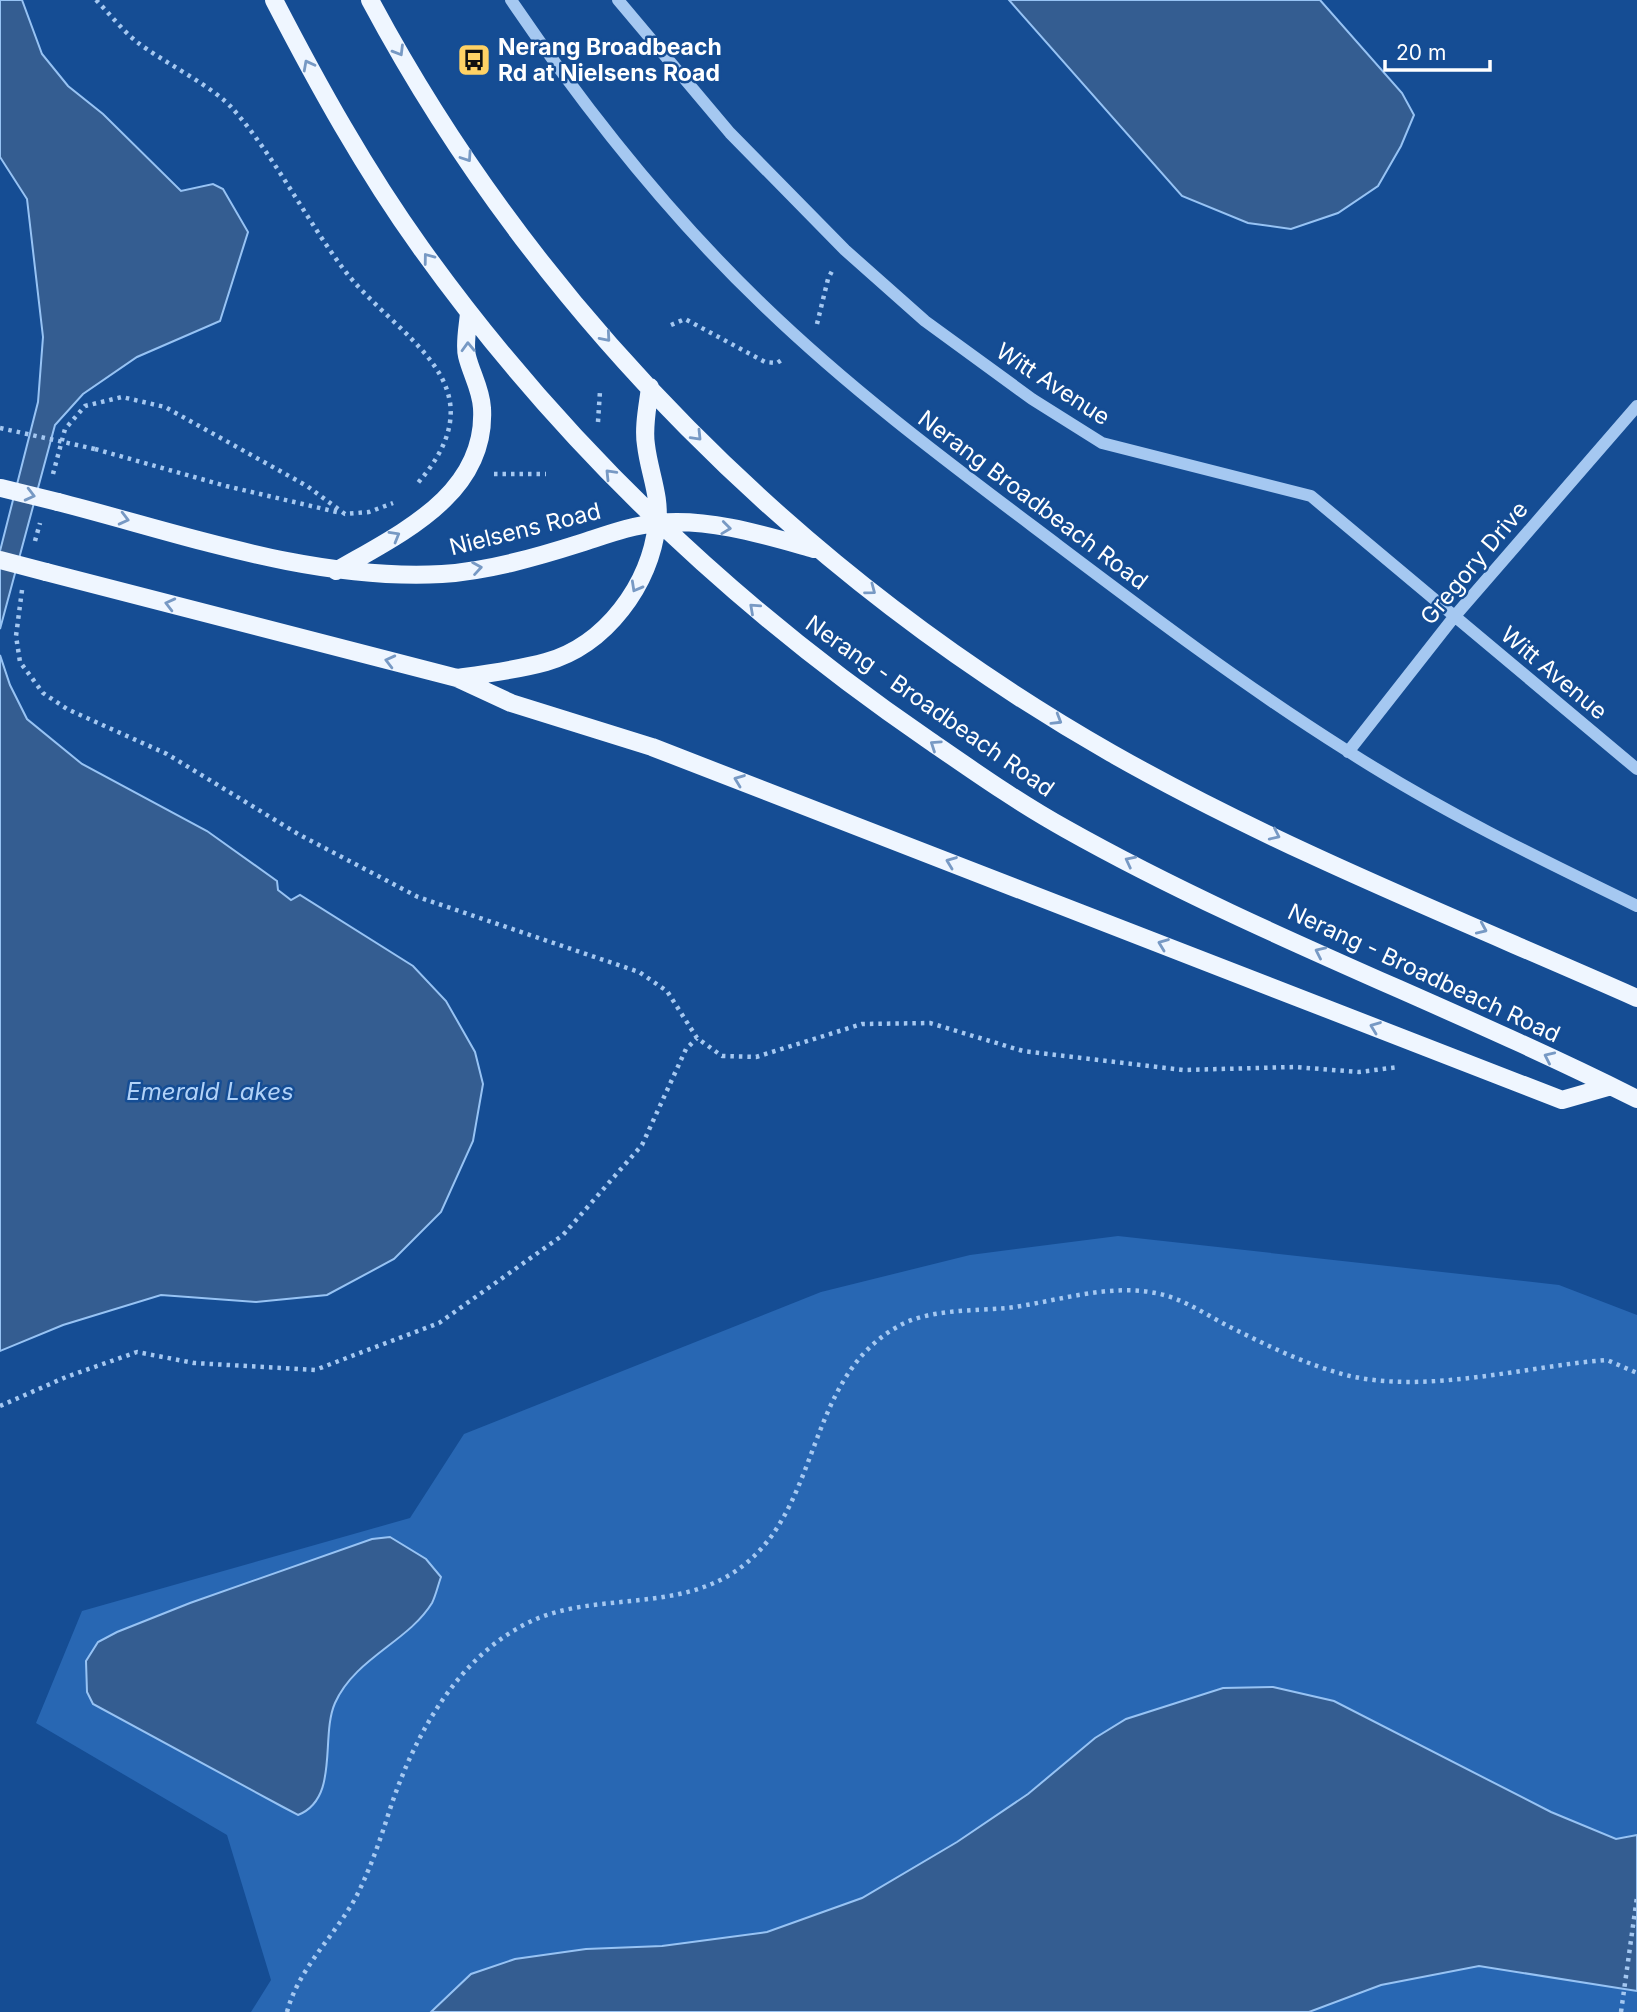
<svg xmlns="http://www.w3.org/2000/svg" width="1637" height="2012" viewBox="0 0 1637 2012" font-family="Inter,sans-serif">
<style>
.green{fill:#2867b3}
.water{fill:#345d91;stroke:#97c3f4;stroke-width:2}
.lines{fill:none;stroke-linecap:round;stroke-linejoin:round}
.path{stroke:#a5c8f1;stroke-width:4.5;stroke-dasharray:3.5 5;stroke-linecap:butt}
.minor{stroke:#a5c8f1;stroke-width:12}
.major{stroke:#eff6ff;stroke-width:18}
.path-bridge{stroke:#a5c8f1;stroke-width:4.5;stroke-dasharray:3.5 5;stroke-linecap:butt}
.major-bridge{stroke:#eff6ff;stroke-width:18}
.oneway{stroke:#7799c4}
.labels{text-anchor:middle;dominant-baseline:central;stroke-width:5;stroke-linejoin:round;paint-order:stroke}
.poi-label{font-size:23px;font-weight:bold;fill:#fff;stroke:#154d94;text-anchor:start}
.street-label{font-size:23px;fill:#fff;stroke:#154d94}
.water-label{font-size:24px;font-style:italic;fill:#b1d2f8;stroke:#154d94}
</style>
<rect width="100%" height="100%" fill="#154d94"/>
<path class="green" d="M1118,1236L1559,1285L1637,1315V2012H251L271,1980L227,1835L36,1723L82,1611L410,1518L464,1434L821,1292L970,1255Z"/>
<path class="water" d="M0,0H22L42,54L68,86L103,114L181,191L213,184L223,189L248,232L220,321L137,357L83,394L55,425L0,629V551L38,402L43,337L27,199L0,157Z
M1009,0H1320L1402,93L1414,115L1401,146L1378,186L1338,213L1291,229L1248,223L1182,196Z
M0,655L10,685L27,719L82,764L207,831L277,881L278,890L291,900L300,895L413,966L446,1001L475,1052L483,1084L473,1141L441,1212L394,1259L327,1295L256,1302L161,1295L63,1325L0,1351Z
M390,1537L426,1559L441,1577C438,1585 436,1595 432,1603C408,1642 355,1658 335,1703C320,1737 340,1798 298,1815L283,1807L93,1704L87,1692L86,1661L98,1642L117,1632L190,1603L372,1539Z
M1273,1687L1334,1701L1551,1812L1616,1839L1637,1835V1991L1479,1966L1381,1985L1309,2012H431L471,1974L515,1959L586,1949L662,1946L767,1932L862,1898L957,1842L1028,1794L1095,1738L1126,1719L1223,1688Z"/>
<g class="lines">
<path class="path" d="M96,0C110,14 122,30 137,42C163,62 214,87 233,109C275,157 304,216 342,267C394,338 507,381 417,484
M817,324L828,279L833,269
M671,325L685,319L765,362L777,363L783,359
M598,422L600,391
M95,449L226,486L341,513
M53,474L65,429L85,406L122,397L165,407L307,486L345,514L369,512L393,503
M494,474H546
M35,541L40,523
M22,590L16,636L20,662L43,693L67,709L167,754L298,834L418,897L639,972L667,991L697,1038L722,1056L756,1057L862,1024L930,1023L1023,1051L1183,1070L1295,1067L1359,1072L1399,1067
M0,1406L66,1377L137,1352L194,1363L315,1370L439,1323L563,1235L642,1145L686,1049L697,1038
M287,2012C299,1967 336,1935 357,1895C372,1865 381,1837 391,1806C416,1732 460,1653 534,1620C592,1594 667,1610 726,1577C824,1522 800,1382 897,1327C927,1309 972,1311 1007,1308C1056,1302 1110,1282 1160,1294C1186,1300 1208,1316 1230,1327C1268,1346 1309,1366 1350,1376C1430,1394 1526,1366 1607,1360L1637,1373
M1621,2012L1637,1897"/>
<path class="minor" d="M511,0C585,109 668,214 763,305C855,394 957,469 1059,546C1153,617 1246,687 1346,750C1439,810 1538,858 1637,906
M618,0L730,133L845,250L925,321L1032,399L1102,443L1311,496L1637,769
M1348,752L1454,617L1637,406"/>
<path class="major" d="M274,0C318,85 365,170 421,248C560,442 734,607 930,741C975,772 1019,803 1066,829C1249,932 1450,1005 1637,1099
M370,0C537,313 803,577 1111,753C1278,848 1461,920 1637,998
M58,502C183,534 311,581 442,574C488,571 537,557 581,543C606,535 632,525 658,523C710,518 764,535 814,549
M336,571C399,534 487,495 482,408C481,389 471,373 467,356C464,344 468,326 469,313
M46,572L457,678L511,703L652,747L1562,1100L1611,1086
M457,678C486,674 517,670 546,662C606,645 650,585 657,524C661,497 649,472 646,445C643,427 648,405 650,387"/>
<path class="path-bridge" d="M0,428L95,449"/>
<path class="major-bridge" d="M1,488L58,502
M0,560L46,572"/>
</g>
<defs><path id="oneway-chevron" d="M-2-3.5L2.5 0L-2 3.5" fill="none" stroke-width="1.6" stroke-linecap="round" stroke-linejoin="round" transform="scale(1.75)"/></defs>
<g class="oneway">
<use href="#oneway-chevron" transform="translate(399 51) rotate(59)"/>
<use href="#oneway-chevron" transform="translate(308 65) rotate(-118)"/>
<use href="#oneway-chevron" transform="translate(467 157) rotate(56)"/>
<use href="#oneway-chevron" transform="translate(428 258) rotate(-127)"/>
<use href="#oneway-chevron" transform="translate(606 337) rotate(49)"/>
<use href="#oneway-chevron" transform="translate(468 347) rotate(-92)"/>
<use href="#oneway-chevron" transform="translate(697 436) rotate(46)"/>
<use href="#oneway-chevron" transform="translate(610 474) rotate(-134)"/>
<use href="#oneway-chevron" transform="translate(30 495) rotate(14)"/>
<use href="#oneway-chevron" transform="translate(124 519) rotate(14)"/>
<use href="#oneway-chevron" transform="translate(726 528) rotate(7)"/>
<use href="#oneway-chevron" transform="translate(395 536) rotate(-30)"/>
<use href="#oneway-chevron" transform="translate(477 568) rotate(-9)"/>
<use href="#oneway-chevron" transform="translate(636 587) rotate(119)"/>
<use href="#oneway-chevron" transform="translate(871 590) rotate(37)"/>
<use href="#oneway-chevron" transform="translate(170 604) rotate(-166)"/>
<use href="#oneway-chevron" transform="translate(754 608) rotate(-138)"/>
<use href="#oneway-chevron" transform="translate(390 661) rotate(-166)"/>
<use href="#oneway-chevron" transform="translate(1057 720) rotate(31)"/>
<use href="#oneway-chevron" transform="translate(935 745) rotate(-146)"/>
<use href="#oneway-chevron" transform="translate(739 780) rotate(-159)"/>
<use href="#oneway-chevron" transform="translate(1275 835) rotate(25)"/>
<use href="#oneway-chevron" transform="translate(1130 861) rotate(-153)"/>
<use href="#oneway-chevron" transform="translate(951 862) rotate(-159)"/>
<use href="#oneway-chevron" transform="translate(1482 929) rotate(24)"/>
<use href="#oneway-chevron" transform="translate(1163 944) rotate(-159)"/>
<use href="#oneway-chevron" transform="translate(1320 952) rotate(-155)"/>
<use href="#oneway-chevron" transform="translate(1375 1027) rotate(-159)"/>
<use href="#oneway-chevron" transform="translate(1549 1057) rotate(-155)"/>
</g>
<defs>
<symbol id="bus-square" viewBox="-11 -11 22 22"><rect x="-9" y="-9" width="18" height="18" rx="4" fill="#ffd265" stroke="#154d94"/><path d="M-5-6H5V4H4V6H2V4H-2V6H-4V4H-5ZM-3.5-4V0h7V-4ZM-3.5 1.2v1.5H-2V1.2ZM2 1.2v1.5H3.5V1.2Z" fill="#111"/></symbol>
</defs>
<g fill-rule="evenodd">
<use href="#bus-square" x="455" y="41" width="38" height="38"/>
</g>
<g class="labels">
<g class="poi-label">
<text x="498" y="47">Nerang Broadbeach<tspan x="498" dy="26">Rd at Nielsens Road</tspan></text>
</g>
<g class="street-label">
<text transform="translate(1053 384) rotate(33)">Witt Avenue</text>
<text transform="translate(1033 500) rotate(37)">Nerang Broadbeach Road</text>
<text transform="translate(525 529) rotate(-14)">Nielsens Road</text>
<text transform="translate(1474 563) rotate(-50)">Gregory Drive</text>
<text transform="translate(1554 673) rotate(40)">Witt Avenue</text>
<text transform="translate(930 706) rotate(35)">Nerang - Broadbeach Road</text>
<text transform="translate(1424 973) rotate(25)">Nerang - Broadbeach Road</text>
</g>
<g class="water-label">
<text x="210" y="1091">Emerald Lakes</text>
</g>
</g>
<path d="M1385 60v10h105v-10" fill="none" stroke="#ffffff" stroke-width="3.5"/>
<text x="1396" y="60" font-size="21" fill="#ffffff" stroke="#154d94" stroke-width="5" paint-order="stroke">20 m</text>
</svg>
